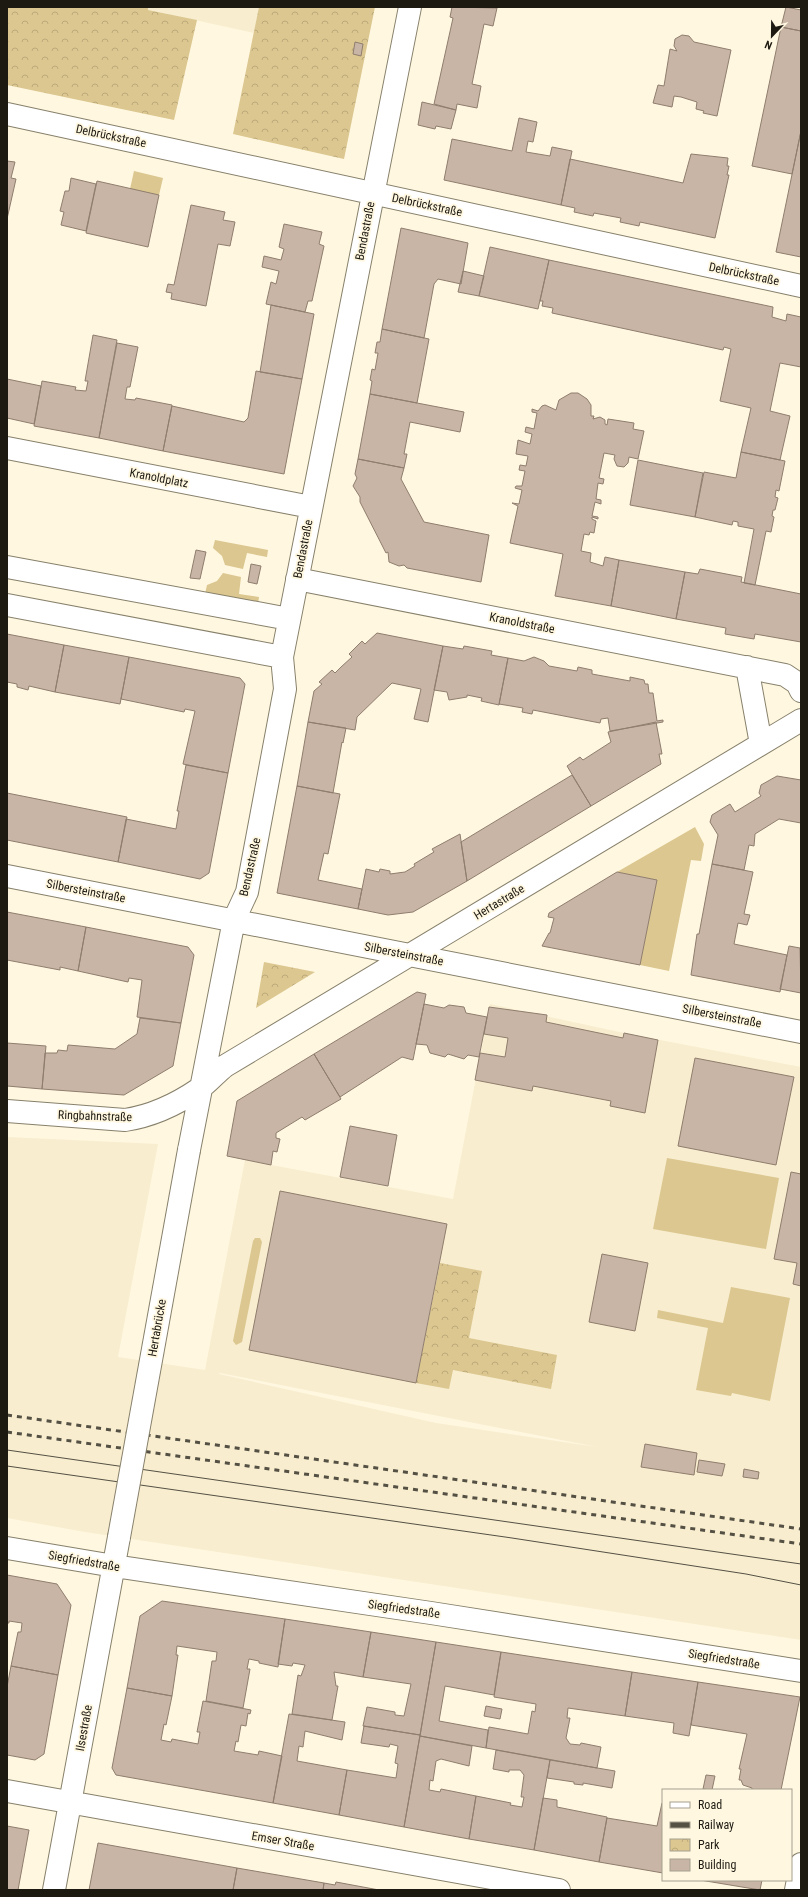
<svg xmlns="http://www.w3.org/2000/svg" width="808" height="1897" viewBox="0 0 808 1897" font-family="'Roboto Condensed',sans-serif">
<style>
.built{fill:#f8edcf;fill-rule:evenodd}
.green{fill:#dbc78f}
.park{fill:url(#park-crowns)}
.building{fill:#c8b5a5;stroke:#8f7d6d}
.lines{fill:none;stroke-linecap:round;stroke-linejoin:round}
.minor-casing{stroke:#87806b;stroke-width:24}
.minor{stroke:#fff;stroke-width:22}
.tram{stroke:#545044;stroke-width:1}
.rail{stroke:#545044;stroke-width:3;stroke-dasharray:5 5;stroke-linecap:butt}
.minor-bridge-casing{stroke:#87806b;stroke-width:24;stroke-linecap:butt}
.minor-bridge{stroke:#fff;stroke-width:22}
.labels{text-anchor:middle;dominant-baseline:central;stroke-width:3.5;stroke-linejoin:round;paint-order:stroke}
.street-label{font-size:12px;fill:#1d1a12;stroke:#fff7e0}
</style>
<defs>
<pattern id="park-crowns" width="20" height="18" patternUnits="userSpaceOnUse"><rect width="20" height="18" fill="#dbc78f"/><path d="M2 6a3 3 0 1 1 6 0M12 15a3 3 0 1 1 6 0" fill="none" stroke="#bcaa7a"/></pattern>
</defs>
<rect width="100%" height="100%" fill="#fff7e0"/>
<path class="built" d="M148,7H259L254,33L154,11L148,10Z
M490,1004L624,1033L801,1067V1640L85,1532L7,1518V1137L158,1144L118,1357L205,1370L245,1160L453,1199ZM219,1374L220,1373L597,1447L436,1423Z"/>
<path class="green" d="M134,171L163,178L159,195L130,189Z
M215,540L268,550L267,557L247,553L243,569L225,565L222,556L213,548Z
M223,573L241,577L239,594L259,597L258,604L205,594L207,585L217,581Z
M695,827L704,844L701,861L691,860L669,971L640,965L657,880L617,872Z
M667,1158L779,1178L766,1249L653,1229Z
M255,1238H260L262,1242L242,1342L236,1345L233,1341L253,1241Z
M731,1287L790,1298L770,1401L732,1393L731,1396L696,1390L708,1328L657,1318L658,1310L723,1323Z"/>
<path class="park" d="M7,7H148V10L197,20L174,120L7,85Z
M259,7H375L344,159L233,134Z
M264,962L315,972L256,1008Z
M440,1263L482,1271L469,1338L557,1355L551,1389L453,1370L449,1389L416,1383Z"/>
<path class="building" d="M452,7L497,8L493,26L484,24L472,84L481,86L477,108L457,104L456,110L434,104L453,18L450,17Z
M786,7L801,10V31L781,27Z
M781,27L801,31V131L792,174L752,166Z
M682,35L689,36L694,42L731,50L717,116L703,113L704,111L696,109L697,102L681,97L674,96L672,107L653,103L658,85L664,86L670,49L677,51L674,46L675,39Z
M355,42L363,44L361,56L353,54Z
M422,102L456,110L451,129L436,126L435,129L418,125Z
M519,118L537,122L533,142L528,141L526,152L550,156L552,147L572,151L561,205L444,180L452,139L512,151Z
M801,131V257L776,252Z
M691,154L728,158L727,166H729L727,175H729L715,238L640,222L639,226L620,222L621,218L594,213L593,216L574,212L575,208L561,205L570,159L683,183Z
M7,161L15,162L11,178L16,179L7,219Z
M71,178L96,184L86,231L61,225L64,212L60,211L65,191H69Z
M97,181L159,195L148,247L86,233Z
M191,205L225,212L223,220L235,222L230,246L218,244L206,306L171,299L172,293L166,292L168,284L174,285Z
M284,224L322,232L319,244L324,246L312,301H308L305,312L266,304L271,282L276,284L279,271L262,267L264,256L281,260L284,249L279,247Z
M401,228L468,243L461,284L438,279L434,284L424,338L382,329Z
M490,247L549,260L538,309L479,296Z
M549,260L773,307L772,317L786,321L787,314L801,317V367L780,363L770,411L790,416L780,460L741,452L751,408L720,401L731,349L724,347L723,350L552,313L553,308L542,306L543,301H540Z
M463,271L484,276L479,296L458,292Z
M271,305L314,314L302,379L260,372Z
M382,329L429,339L417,403L370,394L372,381L370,380L372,369L375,370L378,353H375L377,342H380Z
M93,335L117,340L99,438L34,426L42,381L76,387L75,390L86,391L88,381H85Z
M117,343L138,347L130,387H127L125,399L135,400L136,398L172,405L163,451L99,438Z
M256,371L302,379L284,474L163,451L172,406L244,422L248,418Z
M7,379L41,386L34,424L7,418Z
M571,393H578L587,399L591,405V416H594L593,419L600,417L605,420V424L607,425L608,419L634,423L633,429L644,431L638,459L629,457L628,463L624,467L617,466L614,459L615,455L604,453L599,478L604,479L603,484L598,483L596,499L601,500V504L595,502L592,516L598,517V519L592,517V519L596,521L594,533L590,532L589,535L584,534L581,551L591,553L590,562L603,566L605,557L619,560L611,606L555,596L563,554L510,543L518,506L512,503L519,504L522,490L515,488L516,486H522L525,471L519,470L520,465L526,466L528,456L516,454L518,440L530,444L532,434L525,432L526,427L534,429L537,413L532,412V409L538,411L542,406L545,405L556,410L559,400Z
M370,394L464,412L460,432L410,422L404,454H407L404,468L358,459Z
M741,452L785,461L779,491L776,490L775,497L778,498L775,510H773L772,516L774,517L771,532L766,531L755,585L744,583L754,529L738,526V522L733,521L732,525L695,517L704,472L736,478Z
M358,459L404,468L401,479L424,522L489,535L481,582L407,568L404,565L399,566L389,562L388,552L386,553L360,502V497L353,486L357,478L355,474Z
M638,460L703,473L695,517L630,505Z
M196,550L206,552L200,579L190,578Z
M619,560L685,572L676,619L611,606Z
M251,564L261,566L257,584L248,582Z
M700,569L742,577L741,582L801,594V642L755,634L754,639L725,634L726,628L676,619L685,572L698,574Z
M377,633L443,646L428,722L414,719L421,689L392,683L357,717L355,730L308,722L314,691L322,684L319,682L332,670L335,673L341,667L352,657L349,654L362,641L365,644Z
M7,634L64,645L55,692L29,686L28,690L17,687V684L7,682Z
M64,645L129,657L120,704L55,692Z
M443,646L463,649L464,646L492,651L491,655L508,658L499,705L481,701L482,698L467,695V697L449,700L447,692L434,690Z
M129,657L240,678L245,684L228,773L183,764L195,711L185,709L184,712L121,699Z
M534,657L544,661L549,666L577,671L578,667L592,670V674L630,681V677L644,680L645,684H648L649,693H653L657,721L663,720V722L610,731L608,718L601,719L600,723L533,710L532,714L522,712L523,708L499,704L508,658L524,661Z
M308,722L346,728L343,743L342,742L333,793L297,786Z
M656,722L662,754H659L661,764L591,806L567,766L580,757L583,760L611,742L608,732Z
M186,765L228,773L209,873L200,879L118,862L126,819L176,829L179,811H177Z
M572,775L591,806L467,881L461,842Z
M777,776L801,780V823L779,819L755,834L754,846L749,845L744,870L712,864L718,835L710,822L712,815L730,804L735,812L761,796L759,793L761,785Z
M297,786L340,794L328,854L324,853L318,880L362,889L358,909L277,893Z
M7,793L127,817L118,862L7,840Z
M460,834L467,881L413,912L388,915L358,909L366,869L379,872L380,869L390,871V874L405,872L415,866L414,864L434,852L432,849Z
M712,864L753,872L744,914L750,915L747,925L738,923L734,944L787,955L780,992L691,975L697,934H699Z
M617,872L657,880L640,965L542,946L549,933H550L554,918L548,917L549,913Z
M7,912L86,927L78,971L60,967V970L7,960Z
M86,927L188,947L194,955L181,1023L137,1017L142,980L129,978L128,982L78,971Z
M789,946L800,948L801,993L780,989Z
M417,992L426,994L413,1060L402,1057L340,1097L314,1054Z
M424,1004L444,1008L449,1005L464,1007L466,1013L487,1017L479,1057L468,1055L464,1059L448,1054L445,1057L430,1053L427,1045L416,1044Z
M489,1007L547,1015L546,1022L623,1038L624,1033L658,1040L645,1113L610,1106L611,1101L533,1086L532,1091L475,1080L480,1053L505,1057L508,1038L484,1034Z
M140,1018L181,1023L173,1066L124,1095L42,1089L45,1053H57L58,1050L67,1051L68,1045L115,1049L137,1034Z
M7,1043L46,1046L42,1089L7,1086Z
M314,1054L341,1099L305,1120L302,1117L276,1133V1138L280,1139L277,1152L273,1151L271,1165L227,1156L237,1101Z
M695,1058L794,1077L776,1165L678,1146Z
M350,1126L397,1135L388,1186L340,1177Z
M791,1172L801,1174V1286L793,1284L797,1263L774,1259Z
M280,1191L447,1224L416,1383L249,1350Z
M602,1254L648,1263L635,1331L589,1322Z
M645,1444L697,1453L694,1475L641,1467Z
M699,1460L725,1464L722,1476L697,1472Z
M744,1469L759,1472L758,1479L743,1477Z
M7,1575L57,1584L71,1605L58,1675L11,1666L18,1632H21L22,1623L9,1621V1623H7Z
M162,1601L285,1619L278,1667L259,1663V1661L249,1659L247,1669H250L243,1708L206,1701L212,1661H216L217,1652L177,1646L176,1655H178L172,1696L127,1688L140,1616Z
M285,1619L371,1632L363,1677L334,1672L336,1686H338L332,1720L292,1714L298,1675L301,1676L305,1665L293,1663L292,1666L278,1664Z
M371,1632L436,1642L420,1735L363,1726L367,1707L395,1712V1715L404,1716L411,1684L363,1677Z
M436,1642L501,1652L494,1695L445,1686L439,1721L488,1730L486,1748L420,1736Z
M501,1652L632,1672L625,1716L568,1708L567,1718H570L566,1738L570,1744L580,1745L581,1743L601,1747L597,1768L486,1748L489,1727L528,1734L532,1711L535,1712L536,1704L494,1697Z
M11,1666L58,1675L44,1754L35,1760L7,1755V1687Z
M632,1672L698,1682L689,1736L673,1733L674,1723L625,1716Z
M698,1682L800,1697L781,1790H752V1788L743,1785L741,1780H739L741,1769H739L747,1734L691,1725Z
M127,1688L172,1696L166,1725L164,1724L161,1740L171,1742L172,1739L198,1744L200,1732H197L203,1701L251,1710L250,1714L248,1713L246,1726L241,1725L238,1742L236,1741L234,1751L258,1755L259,1751L282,1756L273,1803L116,1775L112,1768Z
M486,1706L502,1709L500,1719L484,1716Z
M289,1714L345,1722L342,1740L305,1731L303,1747L299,1746L297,1761L347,1770L339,1815L273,1803Z
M364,1726L420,1735L404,1827L339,1815L347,1770L396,1778L398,1764L395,1763L398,1746L390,1744L389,1747L361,1743Z
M420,1736L472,1746L469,1766L441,1759L436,1761L433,1781L430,1780L429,1790L440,1792L441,1789L476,1796L469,1839L404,1827Z
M496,1750L550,1760L534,1850L469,1839L476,1796L511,1803L510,1805L522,1807L524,1797H521L524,1775L520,1770H509V1772L493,1769Z
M550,1760L615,1771L612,1788L583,1783V1785L574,1784V1782L547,1778Z
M706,1775L715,1776L712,1790L703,1789Z
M543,1798L557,1800V1807L607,1817L599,1862L534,1850Z
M662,1803H663V1873L599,1862L607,1818L657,1826Z
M7,1826L29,1830L18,1890H7Z
M98,1843L237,1868L233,1890H89Z
M237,1868L324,1883L323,1890H233Z
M700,1880H762L760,1890Z
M336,1882L379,1890H323L324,1883L335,1885Z"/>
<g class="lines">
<defs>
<path id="minor" d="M7,114L801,286
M7,448L311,507
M7,567L289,619
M297,579L785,675L797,683L801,691
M7,605L282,657
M747,667L761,744
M7,876L801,1032
M7,1111L125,1120C152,1116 177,1104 199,1089C208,1083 216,1073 225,1066L801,720
M189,1150L234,920L247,892L285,689L282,657L410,7
M7,1548L114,1566L431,1613L801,1671
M7,1791L559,1890
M54,1890L119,1537
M796,1890L801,1864"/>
</defs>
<use href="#minor" class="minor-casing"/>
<use href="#minor" class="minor"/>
<path class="tram" d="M7,1450L801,1564
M7,1466L512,1538L746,1574L801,1585"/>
<path class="rail" d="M7,1415L801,1529
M7,1432L801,1544"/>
<defs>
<path id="minor-bridge" d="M119,1537L189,1150"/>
</defs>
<use href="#minor-bridge" class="minor-bridge-casing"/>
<use href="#minor-bridge" class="minor-bridge"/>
</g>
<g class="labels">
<g class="street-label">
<text transform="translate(111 136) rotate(12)">Delbrückstraße</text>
<text transform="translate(427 205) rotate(12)">Delbrückstraße</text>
<text transform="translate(365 231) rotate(-79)">Bendastraße</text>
<text transform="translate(744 274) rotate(12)">Delbrückstraße</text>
<text transform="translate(159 478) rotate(11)">Kranoldplatz</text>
<text transform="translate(303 549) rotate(-79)">Bendastraße</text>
<text transform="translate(522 623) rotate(11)">Kranoldstraße</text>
<text transform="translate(250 867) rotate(-77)">Bendastraße</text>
<text transform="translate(86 891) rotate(11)">Silbersteinstraße</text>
<text transform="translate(499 902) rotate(-31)">Hertastraße</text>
<text transform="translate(404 954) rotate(11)">Silbersteinstraße</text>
<text transform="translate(722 1016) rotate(11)">Silbersteinstraße</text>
<text transform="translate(95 1116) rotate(2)">Ringbahnstraße</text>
<text transform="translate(157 1328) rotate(-80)">Hertabrücke</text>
<text transform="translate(84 1561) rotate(10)">Siegfriedstraße</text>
<text transform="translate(404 1609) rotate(8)">Siegfriedstraße</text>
<text transform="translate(724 1659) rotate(9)">Siegfriedstraße</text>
<text transform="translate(84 1728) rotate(-80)">Ilsestraße</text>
<text transform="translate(283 1841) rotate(10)">Emser Straße</text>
</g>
</g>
<rect width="808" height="1897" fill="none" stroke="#1d1a12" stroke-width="16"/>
<rect x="662" y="1789" width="130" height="92" fill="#fff7e0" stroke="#a59f8e"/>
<rect x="670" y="1802" width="20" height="6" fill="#ffffff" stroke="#a59f8e"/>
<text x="698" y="1809" font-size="12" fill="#1d1a12">Road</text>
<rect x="670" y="1822" width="20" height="6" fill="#545044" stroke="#a59f8e"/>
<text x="698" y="1829" font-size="12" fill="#1d1a12">Railway</text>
<rect x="670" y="1839" width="20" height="12" fill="url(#park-crowns)" stroke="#a59f8e"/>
<text x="698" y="1849" font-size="12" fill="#1d1a12">Park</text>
<rect x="670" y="1859" width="20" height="12" fill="#c8b5a5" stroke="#a59f8e"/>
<text x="698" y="1869" font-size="12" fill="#1d1a12">Building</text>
<g transform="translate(772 36) rotate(202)" stroke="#fff7e0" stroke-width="3" paint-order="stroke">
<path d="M0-3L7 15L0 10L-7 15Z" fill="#1d1a12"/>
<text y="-6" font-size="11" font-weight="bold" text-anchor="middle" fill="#1d1a12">N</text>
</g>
</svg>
